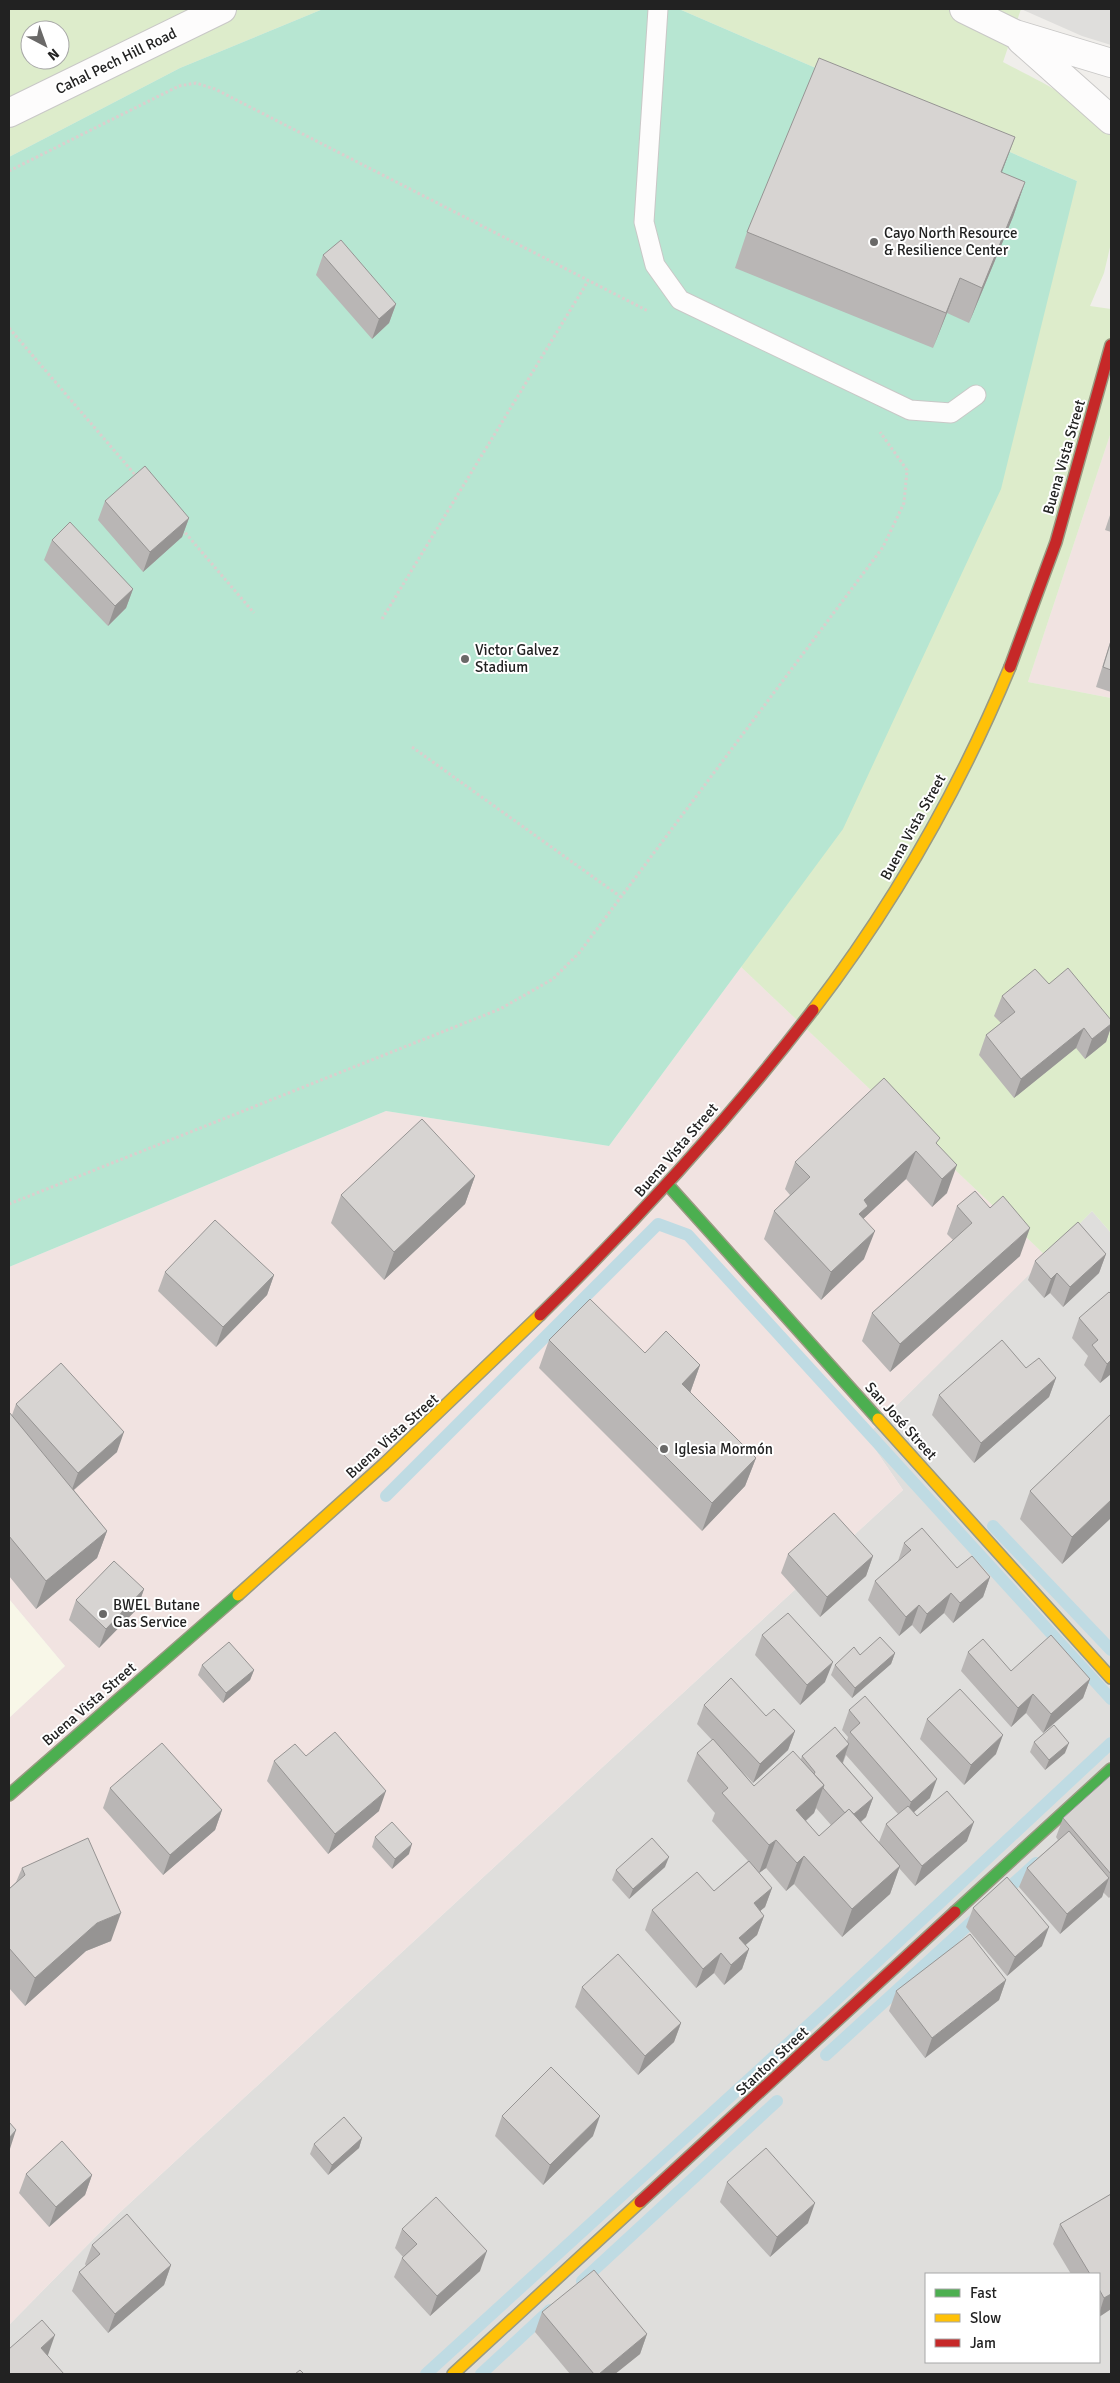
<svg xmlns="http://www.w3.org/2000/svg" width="1120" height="2383" viewBox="0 0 1120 2383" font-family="Signika,sans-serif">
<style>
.residential{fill:#dfdedc;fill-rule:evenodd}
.commercial{fill:#f1e3e1}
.education{fill:#f8f7e8}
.grass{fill:#ddeccb;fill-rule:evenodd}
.pitch{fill:#b7e6d2}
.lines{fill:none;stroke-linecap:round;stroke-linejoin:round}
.stream{stroke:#bfdbe3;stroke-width:12}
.lane-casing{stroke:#c9c8c7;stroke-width:21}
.street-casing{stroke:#c9c8c7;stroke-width:30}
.fast-casing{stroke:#999a82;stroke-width:14}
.slow-casing{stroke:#999a82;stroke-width:14}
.jam-casing{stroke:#999a82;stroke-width:14}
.path{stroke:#dccecd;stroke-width:3;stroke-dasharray:2.5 2.5;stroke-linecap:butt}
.lane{stroke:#fdfcfc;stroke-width:19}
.street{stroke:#fdfcfc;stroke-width:28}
.fast{stroke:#4caf50;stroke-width:11}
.slow{stroke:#ffc107;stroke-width:11}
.jam{stroke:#c62828;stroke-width:11}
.wall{fill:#b9b6b5;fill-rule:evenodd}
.shaded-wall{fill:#969493}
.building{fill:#d7d4d2;stroke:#969493}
.poi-dot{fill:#6a6968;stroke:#fff;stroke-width:2}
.labels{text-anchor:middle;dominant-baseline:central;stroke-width:4;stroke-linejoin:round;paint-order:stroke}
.street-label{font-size:15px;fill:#222;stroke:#fff}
.poi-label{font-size:15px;fill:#222;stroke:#fff;text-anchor:start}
</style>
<rect width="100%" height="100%" fill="#f0eeeb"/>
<path class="residential" d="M1021,9H1111V45L1082,36Z
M1092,1211L1111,1233V2374H9V2325L117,2215L903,1490L866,1436ZM926,2274H1099V2362H926Z"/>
<path class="commercial" d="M1111,432V698L1028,682Z
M741,967L1047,1257L866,1436L903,1490L117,2215L9,2325V1718L65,1666L9,1599V1267L386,1111L609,1146Z"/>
<path class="education" d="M9,1599L65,1666L9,1718Z"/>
<path class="grass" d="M9,9H323L180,68L9,157ZM30,30H60V60H30Z
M679,9H1021L1003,62C1043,83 1081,100 1111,134V243L1104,273L1090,306L1111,309V432L1028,682L1111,698V1233L1092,1211L1047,1257L741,967L1077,181Z"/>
<path class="pitch" d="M323,9H679L1077,181L1001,489L843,829L609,1146L386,1111L9,1267V157L180,68Z"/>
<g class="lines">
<path class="stream" d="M386,1496L658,1224L688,1235L1111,1699
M993,1526L1111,1650
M1001,1895L1036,1863
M826,2055L977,1917
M582,2281L777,2101
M426,2374L837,1999L1111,1743
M481,2374L550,2310"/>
<defs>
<path id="lane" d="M658,9L644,222L655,265L680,300L910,410L951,413L976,395"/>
<path id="street" d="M964,9L1015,34L1111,63
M1021,40L1111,120
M9,113L222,9"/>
<path id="fast" d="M668,1185L878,1419
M9,1795L238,1595
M955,1912L1111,1769"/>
<path id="slow" d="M813,1010C894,904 959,790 1010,667
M878,1419L1111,1678
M238,1595L384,1464L540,1315
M453,2374L640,2202"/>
<path id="jam" d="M1010,667L1056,542L1111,345
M540,1315C637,1220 730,1118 813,1010
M640,2202L955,1912"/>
</defs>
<use href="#lane" class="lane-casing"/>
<use href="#street" class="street-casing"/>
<use href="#fast" class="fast-casing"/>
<use href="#slow" class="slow-casing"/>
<use href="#jam" class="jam-casing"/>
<path class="path" d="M9,171L179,86L196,83L215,89L648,311
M9,328L137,477
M182,529L254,613
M382,619L588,281
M412,747L621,897
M9,1204L500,1009L553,979L579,953L883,547L904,503L907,470L880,432"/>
<use href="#lane" class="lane"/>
<use href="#street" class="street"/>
<use href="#fast" class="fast"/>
<use href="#slow" class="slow"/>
<use href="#jam" class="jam"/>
</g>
<path class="wall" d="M1002,173L1025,182L1013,217L969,323L947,313L933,348L735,268L747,232Z
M323,255L396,304L389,323L372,339L316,275Z
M105,501L189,518L182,537L143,572L98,520Z
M1111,512V532L1105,530Z
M52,540L133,589L126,608L108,626L44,560Z
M1111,639V692L1096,687Z
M1049,984L1111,1020V1027L1106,1042L1085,1059L1076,1048L1014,1098L979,1055L986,1035L1001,1023L994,1016L1002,996Z
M938,1145L947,1193L932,1207L906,1179L863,1219L864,1259L821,1300L764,1239L774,1211L790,1195L785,1189L795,1162Z
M475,1176L465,1204L384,1280L331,1223L341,1195Z
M957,1206L1020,1256L890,1372L862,1341L872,1313L953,1240L947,1234Z
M1106,1254L1099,1273L1063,1307L1050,1293L1044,1298L1028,1280L1035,1261Z
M165,1272L274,1275L267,1295L216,1347L158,1291Z
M1111,1294V1374L1100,1383L1084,1365L1088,1356L1072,1338L1079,1318Z
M549,1340L645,1353L700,1365L690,1393L756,1458L745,1486L702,1531L539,1368Z
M1026,1368L1056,1378L1049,1397L974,1463L932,1415L939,1395Z
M16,1404L117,1452L74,1490L107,1531L97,1558L36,1609L9,1576V1412L12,1415Z
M1111,1414V1518L1062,1564L1020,1519L1030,1491Z
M904,1543L957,1568L990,1577L983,1597L953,1623L944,1613L920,1634L912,1625L899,1636L868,1600L875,1581L898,1561Z
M788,1554L873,1556L866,1576L820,1617L781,1573Z
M144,1589L137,1609L99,1648L69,1620L76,1600Z
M762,1635L825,1682L800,1705L755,1655Z
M968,1652L1011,1671L1090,1679L1083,1698L1043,1733L1026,1713L1011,1727L961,1671Z
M895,1653L891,1664L852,1698L831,1675L835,1665L860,1655Z
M202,1665L254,1670L250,1680L223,1703L198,1675Z
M704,1705L766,1716L795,1731L788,1750L753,1783L743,1772L754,1786L801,1759L802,1756L847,1741L848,1737L842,1730L849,1710L930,1798L914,1812L917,1816L967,1841L915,1886L899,1868L890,1894L842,1937L794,1884L786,1891L766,1868L759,1873L772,1888L765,1907L760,1911L764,1916L757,1935L745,1945L749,1949L742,1969L724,1985L714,1973L696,1988L645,1930L652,1910L714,1891L748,1861L712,1821L715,1813L687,1781L697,1753L712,1740L697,1724ZM846,1755L898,1814L886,1824L879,1842L861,1822L866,1817L873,1798L843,1763ZM816,1808L831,1825L819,1836L806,1821L814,1813Z
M927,1719L996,1754L964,1785L920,1739Z
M1034,1742L1065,1753L1045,1770L1030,1752Z
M274,1761L379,1811L328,1854L267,1781Z
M1111,1775V1896L1109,1898L1103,1892L1102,1897L1060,1934L1019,1887L1027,1868L1058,1840L1056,1837L1063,1818Z
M110,1788L222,1810L215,1830L163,1875L103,1808Z
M375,1837L409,1854L392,1869L372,1847Z
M665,1867L629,1899L612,1880L616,1870Z
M22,1868L111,1941L86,1951L25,2006L9,1988V1889L16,1882Z
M973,1908L1042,1946L1007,1976L966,1927Z
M1006,1980L999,2000L925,2058L889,2011L896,1991Z
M582,1987L681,2023L674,2042L638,2075L575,2007Z
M502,2116L593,2136L543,2185L495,2136Z
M362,2138L359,2148L328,2175L310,2154L314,2144Z
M26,2174L92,2175L85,2195L49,2227L19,2193Z
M727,2182L808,2223L770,2257L720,2202Z
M1111,2194V2309L1099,2317V2274H1071L1053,2244L1060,2224Z
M402,2229L480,2271L430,2316L394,2277L402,2258L403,2257L395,2248Z
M92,2245L171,2265L164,2285L108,2333L72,2291L79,2272L86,2266L85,2264Z
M542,2312L647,2334L640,2354L615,2374H570L535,2332Z"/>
<path class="shaded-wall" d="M1015,137L1002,172H1001Z
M1025,182L1013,217L969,323L982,288Z
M960,278L947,313L933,348L946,313Z
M396,304L389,323L372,339L379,319Z
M189,518L182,537L143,572L150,552Z
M133,589L126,608L108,626L115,606Z
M1111,1024V1027L1106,1042L1085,1059L1092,1039Z
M1084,1028L1076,1048L1014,1098L1021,1079Z
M916,1151L906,1179L863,1219L849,1242L864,1200Z
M957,1165L947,1193L932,1207L942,1179Z
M475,1176L465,1204L384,1280L394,1252Z
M1030,1228L1020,1256L890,1372L900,1344Z
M875,1231L864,1259L821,1300L831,1272Z
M1106,1254L1099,1273L1063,1307L1070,1287Z
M1057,1273L1050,1293L1044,1298L1051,1279Z
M274,1275L267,1295L216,1347L223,1327Z
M1111,1360V1374L1100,1383L1107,1364Z
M700,1365L690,1393L682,1384Z
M1056,1378L1049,1397L974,1463L981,1443Z
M124,1432L117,1452L71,1492L78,1473Z
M756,1458L745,1486L702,1531L712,1503Z
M1111,1500V1518L1062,1564L1072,1537Z
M107,1531L97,1558L36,1609L46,1581Z
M873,1556L866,1576L820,1617L827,1597Z
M990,1577L983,1597L953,1623L960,1603Z
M144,1589L137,1609L99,1648L106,1629Z
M951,1593L944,1613L920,1634L927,1614Z
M919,1605L912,1625L899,1636L906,1617Z
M895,1653L891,1664L852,1698L855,1688Z
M833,1662L825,1682L800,1705L807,1685Z
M254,1670L250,1680L223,1703L226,1693Z
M1090,1679L1083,1698L1043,1733L1051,1714Z
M1033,1694L1026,1713L1011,1727L1018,1708Z
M795,1731L788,1750L753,1783L760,1764Z
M1003,1735L996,1754L964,1785L971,1765Z
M1069,1743L1065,1753L1045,1770L1049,1760Z
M849,1744L842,1764L836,1756Z
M937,1779L930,1798L904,1821L911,1802Z
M824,1785L814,1813L786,1838L796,1810Z
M386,1791L379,1811L328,1854L335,1834Z
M873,1798L866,1817L842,1838L849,1818Z
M222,1810L215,1830L163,1875L170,1855Z
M974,1822L967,1841L915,1886L922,1866Z
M776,1840L766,1868L759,1873L769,1845Z
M412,1844L409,1854L392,1869L395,1859Z
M804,1856L794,1884L786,1891L797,1863Z
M669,1857L665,1867L629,1899L633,1889Z
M900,1866L890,1894L842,1937L852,1909Z
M1109,1878L1102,1897L1060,1934L1067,1914Z
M772,1888L765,1907L746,1923L754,1903Z
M121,1913L111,1941L86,1951L25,2006L35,1978L97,1923Z
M764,1916L757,1935L732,1957L739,1938Z
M1049,1927L1042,1946L1007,1976L1015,1957Z
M749,1949L742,1969L724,1985L731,1965Z
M721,1953L714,1973L696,1988L703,1969Z
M1006,1980L999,2000L925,2058L932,2038Z
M681,2023L674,2042L638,2075L645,2056Z
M600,2116L593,2136L543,2185L550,2165Z
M16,2130L9,2152V2138Z
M362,2138L359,2148L328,2175L332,2165Z
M92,2175L85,2195L49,2227L56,2207Z
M815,2203L808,2223L770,2257L777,2237Z
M487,2251L480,2271L430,2316L437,2296Z
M171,2265L164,2285L108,2333L115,2314Z
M1111,2294V2309L1099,2317V2314L1104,2298Z
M647,2334L640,2354L615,2374H599Z
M55,2335L48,2355L34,2367L41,2348Z"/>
<path class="building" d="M819,58L1015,137L1001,172L1025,182L982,288L960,278L946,313L747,232Z
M341,240L396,304L379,319L323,255Z
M145,466L189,518L150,552L105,501Z
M70,522L133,589L115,606L52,540Z
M1111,641V670L1103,667Z
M1068,968L1111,1020V1024L1092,1039L1084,1028L1021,1079L986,1035L1015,1012L1002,996L1035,969L1049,984Z
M884,1078L940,1138L936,1143L957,1165L942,1179L916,1151L864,1200L868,1206L859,1214L875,1231L831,1272L774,1211L810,1177L795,1162Z
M422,1119L475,1176L394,1252L341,1195Z
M975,1191L990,1208L1003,1196L1030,1228L900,1344L872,1313L972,1223L957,1206Z
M215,1220L274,1275L223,1327L165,1272Z
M1078,1222L1106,1254L1070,1287L1057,1273L1051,1279L1035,1261Z
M1109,1292L1111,1294V1360L1107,1364L1092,1345L1098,1340L1079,1318Z
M590,1299L645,1353L666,1331L700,1365L682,1384L756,1458L712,1503L549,1340Z
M1002,1340L1026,1368L1039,1358L1056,1378L981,1443L939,1395Z
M61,1363L124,1432L78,1473L16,1404Z
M9,1412L107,1531L46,1581L9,1536Z
M1111,1414V1500L1072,1537L1030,1491Z
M834,1513L873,1556L827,1597L788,1554Z
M922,1528L957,1568L972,1556L990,1577L960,1603L951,1593L927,1614L919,1605L906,1617L875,1581L911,1550L904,1543Z
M114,1561L144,1589L106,1629L76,1600Z
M788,1613L833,1662L807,1685L762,1635Z
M1051,1635L1090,1679L1051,1714L1033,1694L1018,1708L968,1652L983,1639L1011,1671Z
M880,1637L895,1653L855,1688L835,1665L854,1647L860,1655Z
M229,1642L254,1670L226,1693L202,1665Z
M731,1678L766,1716L774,1709L795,1731L760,1764L704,1705Z
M960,1689L1003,1735L971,1765L927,1719Z
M865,1696L937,1779L911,1802L850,1732L860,1723L849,1710Z
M1054,1725L1069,1743L1049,1760L1034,1742Z
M835,1727L849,1744L836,1756L873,1798L854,1814L849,1809L845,1813L823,1788L824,1785L814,1774L815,1772L802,1756Z
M335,1732L386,1791L335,1834L274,1761L295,1744L306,1756Z
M713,1739L754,1786L793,1751L824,1785L796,1810L819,1836L849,1809L900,1866L852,1909L804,1856L797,1863L776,1840L769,1845L722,1793L728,1788L697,1753Z
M162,1743L222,1810L170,1855L110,1788Z
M1111,1775V1874L1063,1818Z
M947,1791L974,1822L922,1866L886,1824L908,1806L917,1816Z
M392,1822L412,1844L395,1859L375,1837Z
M1069,1831L1109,1878L1067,1914L1027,1868Z
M88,1838L121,1913L97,1923L35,1978L9,1948V1889L25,1875L22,1868Z
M652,1838L669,1857L633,1889L616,1870Z
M749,1861L772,1888L754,1903L764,1916L739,1938L749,1949L731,1965L721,1953L703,1969L652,1910L697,1872L714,1891Z
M1007,1877L1049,1927L1015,1957L973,1908Z
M970,1934L1006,1980L932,2038L896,1991Z
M618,1954L681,2023L645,2056L582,1987Z
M551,2067L600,2116L550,2165L502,2116Z
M344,2117L362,2138L332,2165L314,2144Z
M9,2122L16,2130L9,2138Z
M62,2141L92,2175L56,2207L26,2174Z
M766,2148L815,2203L777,2237L727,2182Z
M1111,2194V2294L1104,2298L1099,2289V2274H1090L1060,2224Z
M436,2197L487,2251L437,2296L402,2258L417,2244L402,2229Z
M127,2214L171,2265L115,2314L79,2272L100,2254L92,2245Z
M594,2270L647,2334L599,2374H594L542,2312Z
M42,2320L55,2335L41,2348L64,2374H9V2349Z
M300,2370L304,2374H295Z"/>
<g class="poi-dot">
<circle cx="874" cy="242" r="5"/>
<circle cx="465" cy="659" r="5"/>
<circle cx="664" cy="1449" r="5"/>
<circle cx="103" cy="1614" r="5"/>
</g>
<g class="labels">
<g class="street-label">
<text transform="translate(116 61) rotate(-26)">Cahal Pech Hill Road</text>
<text transform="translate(1064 457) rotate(-74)">Buena Vista Street</text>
<text transform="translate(913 827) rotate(-61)">Buena Vista Street</text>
<text transform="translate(676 1150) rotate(-49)">Buena Vista Street</text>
<text transform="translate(901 1421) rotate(48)">San José Street</text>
<text transform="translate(392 1436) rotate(-42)">Buena Vista Street</text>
<text transform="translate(89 1704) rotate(-41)">Buena Vista Street</text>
<text transform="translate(772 2061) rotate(-43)">Stanton Street</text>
</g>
<g class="poi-label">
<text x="884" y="233">Cayo North Resource<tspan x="884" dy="17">&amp; Resilience Center</tspan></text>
<text x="475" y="650">Victor Galvez<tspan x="475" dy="17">Stadium</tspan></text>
<text x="674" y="1449">Iglesia Mormón</text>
<text x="113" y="1605">BWEL Butane<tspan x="113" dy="17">Gas Service</tspan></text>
</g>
</g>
<rect width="1120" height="2383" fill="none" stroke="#222222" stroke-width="20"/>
<rect x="925" y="2273" width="175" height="90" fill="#ffffff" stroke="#a7a7a7"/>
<rect x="935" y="2289" width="25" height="8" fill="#4caf50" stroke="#a7a7a7"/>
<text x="970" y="2298" font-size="15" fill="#222222">Fast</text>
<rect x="935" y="2314" width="25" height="8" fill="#ffc107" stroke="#a7a7a7"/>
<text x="970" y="2323" font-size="15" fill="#222222">Slow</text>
<rect x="935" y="2339" width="25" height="8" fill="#c62828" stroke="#a7a7a7"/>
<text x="970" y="2348" font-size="15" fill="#222222">Jam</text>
<g transform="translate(45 45) rotate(139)"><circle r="24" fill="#ffffff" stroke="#a7a7a7"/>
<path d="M0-4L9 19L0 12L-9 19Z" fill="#6a6968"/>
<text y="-8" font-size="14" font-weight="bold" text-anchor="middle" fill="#222222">N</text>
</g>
</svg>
